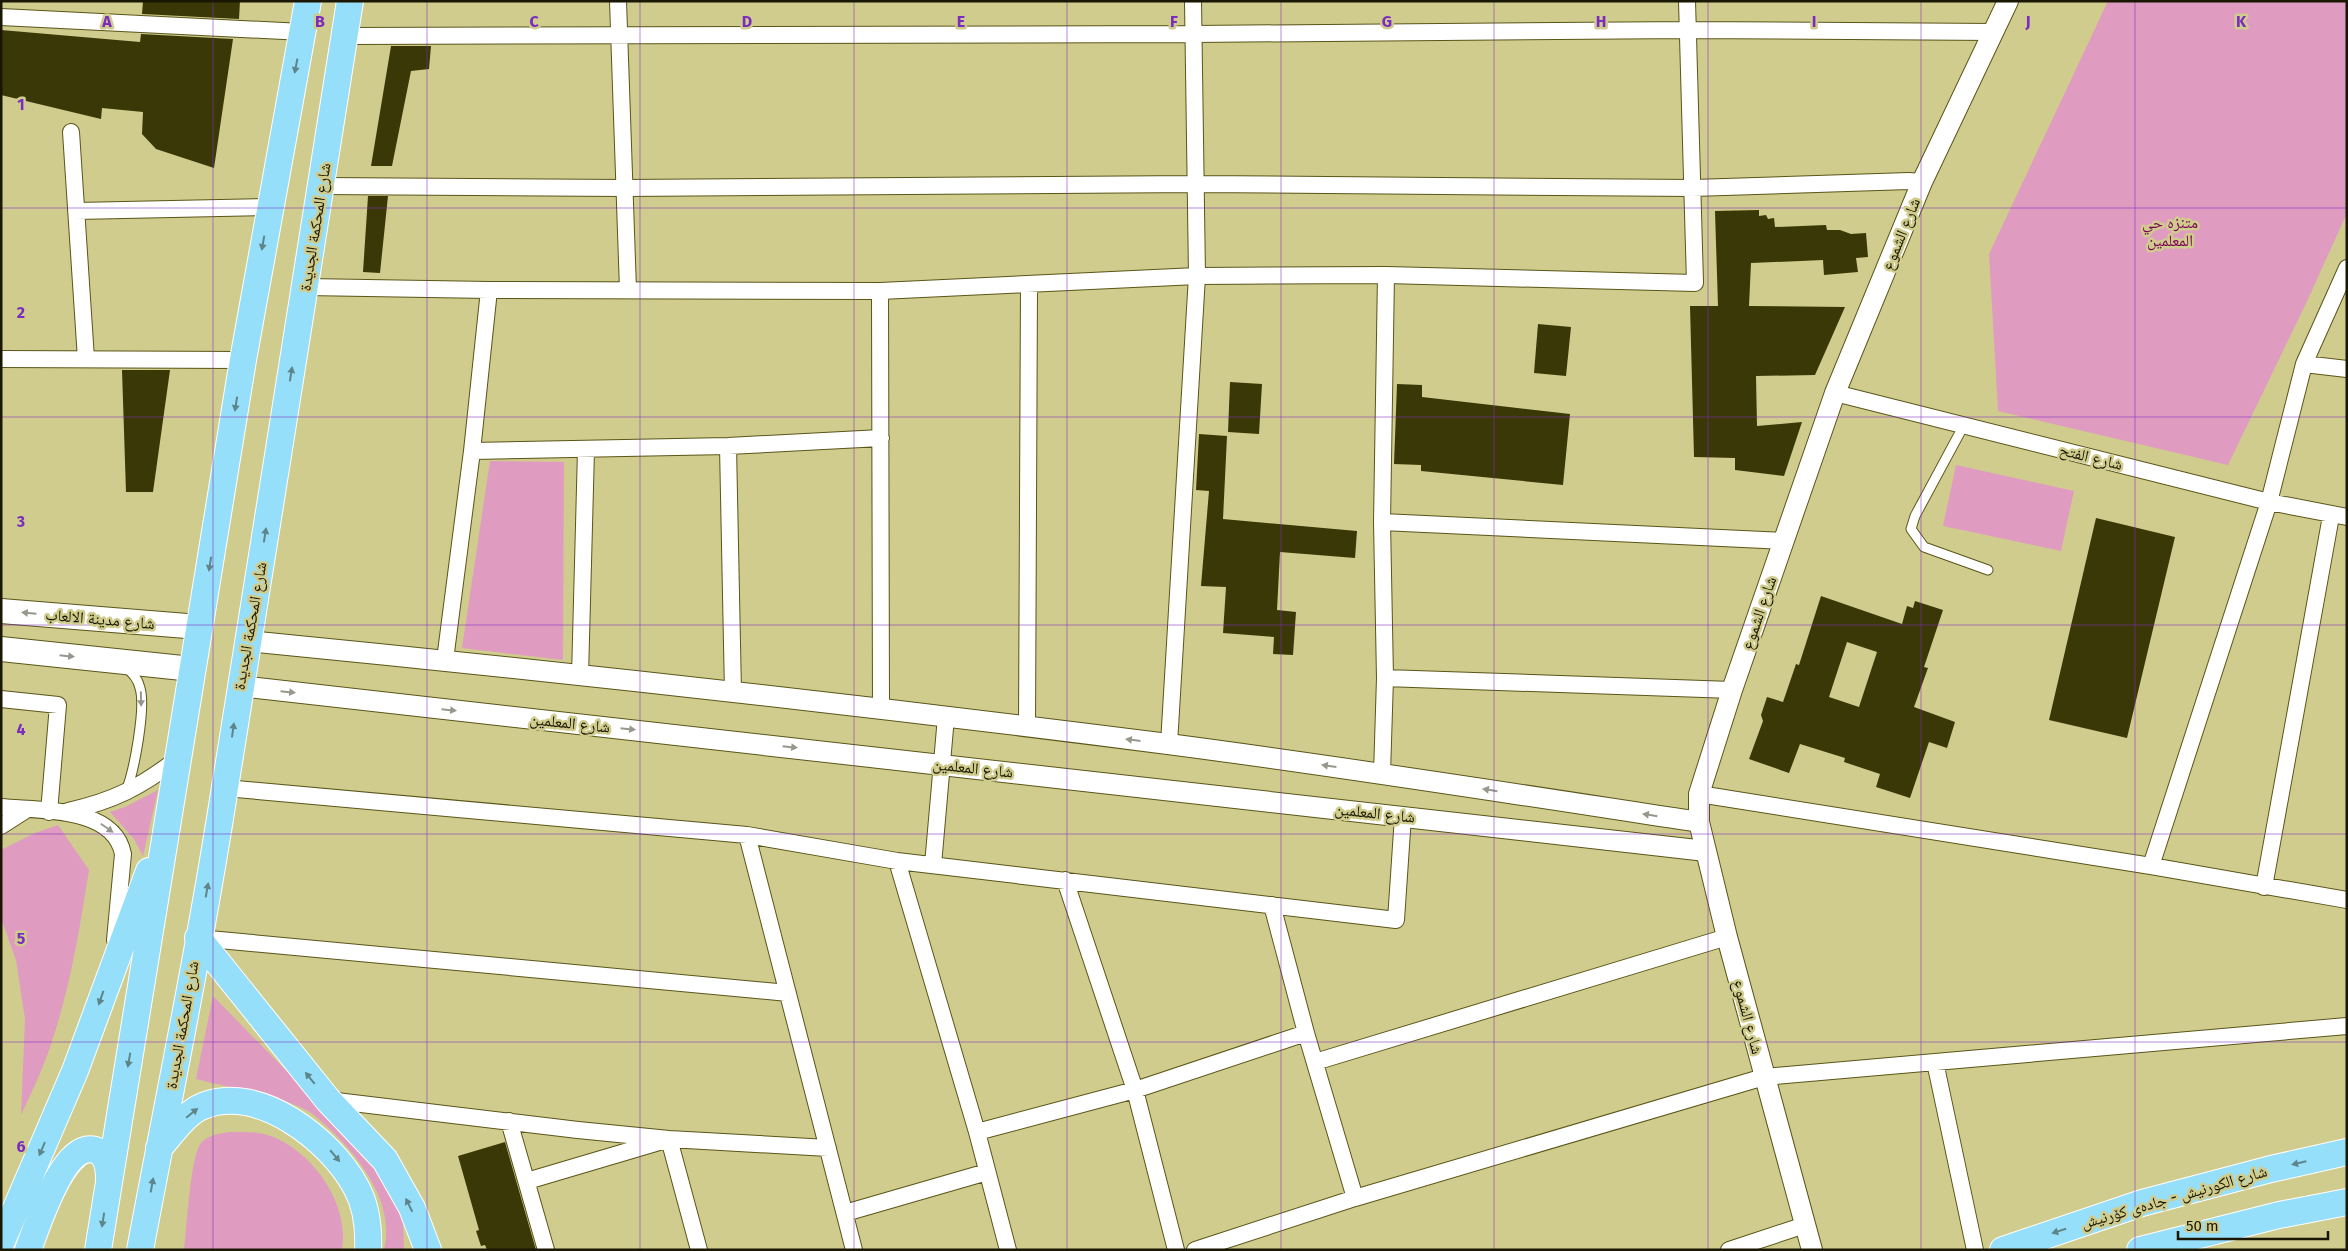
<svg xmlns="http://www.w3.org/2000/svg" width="2348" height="1251" viewBox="0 0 2348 1251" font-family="'Fira Sans','Noto Naskh Arabic',sans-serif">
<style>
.green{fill:#e09bc1}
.building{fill:#3b3807;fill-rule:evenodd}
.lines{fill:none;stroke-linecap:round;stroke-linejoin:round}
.service-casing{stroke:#5a5518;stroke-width:11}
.minor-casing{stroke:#5a5518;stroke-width:18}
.tertiary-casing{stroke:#5a5518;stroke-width:22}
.secondary-casing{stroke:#5a5518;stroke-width:26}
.primary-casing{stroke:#fff;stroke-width:28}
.service{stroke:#fff;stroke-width:9}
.minor{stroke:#fff;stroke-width:16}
.tertiary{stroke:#fff;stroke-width:20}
.secondary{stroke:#fff;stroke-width:24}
.primary{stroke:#96dffa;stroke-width:26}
.oneway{fill:#5e858a}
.oneway2{fill:#98978d}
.grid{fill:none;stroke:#7b2cbf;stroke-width:1;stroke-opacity:0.55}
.labels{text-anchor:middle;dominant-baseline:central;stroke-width:5;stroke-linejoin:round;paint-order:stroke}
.park-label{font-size:16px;fill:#7a0057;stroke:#d0cc8e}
.street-label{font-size:16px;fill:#191701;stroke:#d0cc8e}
.grid-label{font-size:16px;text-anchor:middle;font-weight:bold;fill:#7b2cbf;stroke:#d0cc8e;stroke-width:5;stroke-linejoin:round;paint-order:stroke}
</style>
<rect width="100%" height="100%" fill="#d0cc8e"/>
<path class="green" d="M2108,1H2347V213L2309,297L2228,465L1998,411L1989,254Z
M490,461L564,462L563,660L462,648Z
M1956,465L2074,491L2061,551L1943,526Z
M158,790L143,856L134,839L110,812L125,807Z
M58,825L89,870C80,927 71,983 53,1038C45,1064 33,1090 21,1115L25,1019L16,960L1,918V850L35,833Z
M213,996L356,1142L378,1169L395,1197L403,1222L404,1250H384C395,1205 363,1162 333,1132C323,1123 313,1112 300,1107C266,1093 230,1088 196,1079Z
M229,1132C243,1132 258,1131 271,1136C313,1152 350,1204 342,1250H184C187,1229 190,1157 201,1143C208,1135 219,1134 229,1132Z"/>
<path class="building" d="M143,1H240L239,19L142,14Z
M1,30L140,42L141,34L233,39L214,168L156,149L142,134L143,112L102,108L101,119L1,95Z
M391,46H431L429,69L411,71L392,166H371Z
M368,196H388L380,273L363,272Z
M1759,210V216L1766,215L1768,219L1774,218L1775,227L1826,225L1827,230H1840L1851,234L1866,233L1868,257L1856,258L1858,272L1824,275L1823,260L1751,263L1749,306L1845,307L1815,375L1756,376L1757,426L1802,422L1784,476L1735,470V458L1694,457L1690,306H1718L1715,211Z
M1538,324L1571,327L1566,376L1534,373Z
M122,370H170L153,492H126Z
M1230,382L1262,384L1259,434L1228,432Z
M1397,384L1422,385V397L1570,414L1563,485L1421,471V465L1394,464Z
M1199,434L1227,436L1223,519L1357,531L1355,558L1280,552L1277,610L1296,612L1293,655L1273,654L1274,637L1223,633L1226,587L1201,586L1209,491L1196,490Z
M2096,518L2175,537L2127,738L2049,720Z
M1821,596L1902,624L1907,606L1913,608L1915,601L1943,610L1924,667L1928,668L1914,707L1955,722L1947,748L1929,742L1910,798L1876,787L1880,774L1844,762L1845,758L1800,744L1789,773L1749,759L1763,721L1761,715L1767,697L1783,702L1796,664L1799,665ZM1847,642L1877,652L1859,707L1829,697Z
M505,1142L536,1250H487L485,1245L481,1246L476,1231L479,1230L458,1156Z"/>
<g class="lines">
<defs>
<path id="service" d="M1964,425L1915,516L1911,529L1924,547L1988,570
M125,667C132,672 138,679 140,688C146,708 134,772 126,791"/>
<path id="minor" d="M618,1L628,290
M1,17L303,32
M345,36L1194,34L1687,30L1995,32
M71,132L86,359
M320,186L624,188L1196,184L1693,188L1909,181L1922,182
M76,211L270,207
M306,287L489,290L880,291L1197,276L1386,275L1695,283L1687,1
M880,291L881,710
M1,359L243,360
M2304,364L2347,369
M1835,393L2269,502L2347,517
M728,446L733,693
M472,451L728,446L881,438
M1382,522L1784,541
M445,660L472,451L489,290
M580,676L586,450
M1385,678L1732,690
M1,699L58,705L49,812
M1027,727L1029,285
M1169,744L1197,276L1193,1
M1382,774L1385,678L1382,522L1386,275
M225,788L747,835L897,861L1396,920L1403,816
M1699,794L2151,866L2347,900
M1,807C39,811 114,806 123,854L115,940
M68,811C113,801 141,787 177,759
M1,826L26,810
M747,835L854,1250
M897,861L977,1132L1008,1250
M933,865L946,717
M2151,866L2269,502L2304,364L2347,268
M1065,880L1135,1090L1176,1250
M2264,887L2331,516
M1272,905L1306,1033L1355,1198
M198,938L788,993
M1315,1062L1727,937
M1935,1062L1975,1250
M328,1100L578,1130L669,1139L828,1148
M509,1121L546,1250
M977,1132L1135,1090L1306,1033
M527,1181L669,1139L699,1250
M845,1213L987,1172
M1195,1250L1355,1198L1764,1077L2347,1026
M1729,1250L1805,1225"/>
<path id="tertiary" d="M248,641C555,671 862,705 1168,744C1345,767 1522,795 1699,822
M239,686L1706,851
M1812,1250L1727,937L1699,822V794L1732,690L1835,393L1922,182L2008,1"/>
<path id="secondary" d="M1,611L199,627
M1,649L192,669"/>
<path id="primary" d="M198,938L328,1100L385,1160L412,1208L428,1250
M159,1148C172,1134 185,1113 203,1106C258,1083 331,1140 356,1187C366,1205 369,1229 368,1250
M1,1243L75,1071L149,871
M28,1250C37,1227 63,1141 95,1150C108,1154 109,1169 109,1180
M98,1250L243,360L308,1
M140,1250C169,1096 201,942 225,787C266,525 310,263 350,1
M2003,1250L2142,1203L2271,1169L2347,1152
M2140,1250L2279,1215L2347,1202"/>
</defs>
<use href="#service" class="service-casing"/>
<use href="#minor" class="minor-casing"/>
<use href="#tertiary" class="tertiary-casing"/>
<use href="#secondary" class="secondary-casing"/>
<use href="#primary" class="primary-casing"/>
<use href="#service" class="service"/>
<use href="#minor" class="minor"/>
<use href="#tertiary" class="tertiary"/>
<use href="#secondary" class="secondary"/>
<use href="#primary" class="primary"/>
</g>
<defs><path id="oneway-solid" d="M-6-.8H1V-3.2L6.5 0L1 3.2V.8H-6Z" transform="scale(1.25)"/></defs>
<g class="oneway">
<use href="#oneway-solid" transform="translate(296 66) rotate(101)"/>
<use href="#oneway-solid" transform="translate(263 243) rotate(100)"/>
<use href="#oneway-solid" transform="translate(291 374) rotate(-81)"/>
<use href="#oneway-solid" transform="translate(236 404) rotate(99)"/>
<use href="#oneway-solid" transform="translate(265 535) rotate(-81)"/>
<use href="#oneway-solid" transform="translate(210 564) rotate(99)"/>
<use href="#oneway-solid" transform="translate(233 730) rotate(-82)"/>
<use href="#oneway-solid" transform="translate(207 890) rotate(-80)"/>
<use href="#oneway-solid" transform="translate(101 998) rotate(109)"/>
<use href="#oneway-solid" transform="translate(129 1060) rotate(100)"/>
<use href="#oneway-solid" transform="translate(310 1078) rotate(-129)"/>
<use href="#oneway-solid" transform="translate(192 1113) rotate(-39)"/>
<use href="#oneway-solid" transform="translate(42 1149) rotate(113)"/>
<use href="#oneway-solid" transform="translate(335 1156) rotate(50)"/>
<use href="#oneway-solid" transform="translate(2299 1163) rotate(167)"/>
<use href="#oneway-solid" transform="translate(152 1185) rotate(-80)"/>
<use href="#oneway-solid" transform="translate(409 1205) rotate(-116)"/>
<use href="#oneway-solid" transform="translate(103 1220) rotate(99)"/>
<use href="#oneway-solid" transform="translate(2059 1231) rotate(162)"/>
</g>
<g class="oneway2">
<use href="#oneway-solid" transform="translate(29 613) rotate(-175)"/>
<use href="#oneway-solid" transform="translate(67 656) rotate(6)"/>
<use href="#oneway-solid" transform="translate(288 692) rotate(6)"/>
<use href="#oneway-solid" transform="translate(141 699) rotate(89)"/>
<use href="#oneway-solid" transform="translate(449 710) rotate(6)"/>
<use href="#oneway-solid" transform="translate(628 729) rotate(6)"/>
<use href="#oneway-solid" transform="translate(1133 740) rotate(-173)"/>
<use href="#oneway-solid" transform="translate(790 747) rotate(6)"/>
<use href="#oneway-solid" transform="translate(1329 766) rotate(-172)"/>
<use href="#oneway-solid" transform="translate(1490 790) rotate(-171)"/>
<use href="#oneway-solid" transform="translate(1650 815) rotate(-171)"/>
<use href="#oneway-solid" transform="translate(107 828) rotate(35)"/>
</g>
<path class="grid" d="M213,1V1250M427,1V1250M640,1V1250M854,1V1250M1067,1V1250M1281,1V1250M1494,1V1250M1708,1V1250M1921,1V1250M2135,1V1250M1,208H2347M1,417H2347M1,625H2347M1,834H2347M1,1042H2347"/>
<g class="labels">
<g class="park-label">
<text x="2170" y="222">متنزه حي<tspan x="2170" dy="18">المعلمين</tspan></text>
</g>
<g class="street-label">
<text transform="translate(315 227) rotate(-81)">شارع المحكمة الجديدة</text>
<text transform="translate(1901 234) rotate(-68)">شارع الشموع</text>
<text transform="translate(2091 457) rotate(14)">شارع الفتح</text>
<text transform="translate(1759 613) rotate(-71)">شارع الشموع</text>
<text transform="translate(100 619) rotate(5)">شارع مدينة الالعاب</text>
<text transform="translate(250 626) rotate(-80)">شارع المحكمة الجديدة</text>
<text transform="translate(570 723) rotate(6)">شارع المعلمين</text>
<text transform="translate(973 768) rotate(6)">شارع المعلمين</text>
<text transform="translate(1375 813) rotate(6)">شارع المعلمين</text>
<text transform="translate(1748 1017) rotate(75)">شارع الشموع</text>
<text transform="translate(182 1025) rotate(-80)">شارع المحكمة الجديدة</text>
<text transform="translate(2174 1197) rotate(-16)">شارع الكورنيش - جادەی کۆرنیش</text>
</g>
</g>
<g class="grid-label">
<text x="107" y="27">A</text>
<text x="320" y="27">B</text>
<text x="534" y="27">C</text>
<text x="747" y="27">D</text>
<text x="961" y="27">E</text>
<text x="1174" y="27">F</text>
<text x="1387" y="27">G</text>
<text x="1601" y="27">H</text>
<text x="1814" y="27">I</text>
<text x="2028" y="27">J</text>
<text x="2241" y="27">K</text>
<text x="21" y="110">1</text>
<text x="21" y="318">2</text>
<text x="21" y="527">3</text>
<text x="21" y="735">4</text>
<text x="21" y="944">5</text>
<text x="21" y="1152">6</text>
</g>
<rect width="2348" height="1251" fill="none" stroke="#191701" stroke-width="5"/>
<path d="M2178 1231v8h150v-8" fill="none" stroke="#191701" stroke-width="2.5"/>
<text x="2186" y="1231" font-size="15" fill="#191701" stroke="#d0cc8e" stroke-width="4" paint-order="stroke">50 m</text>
</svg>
